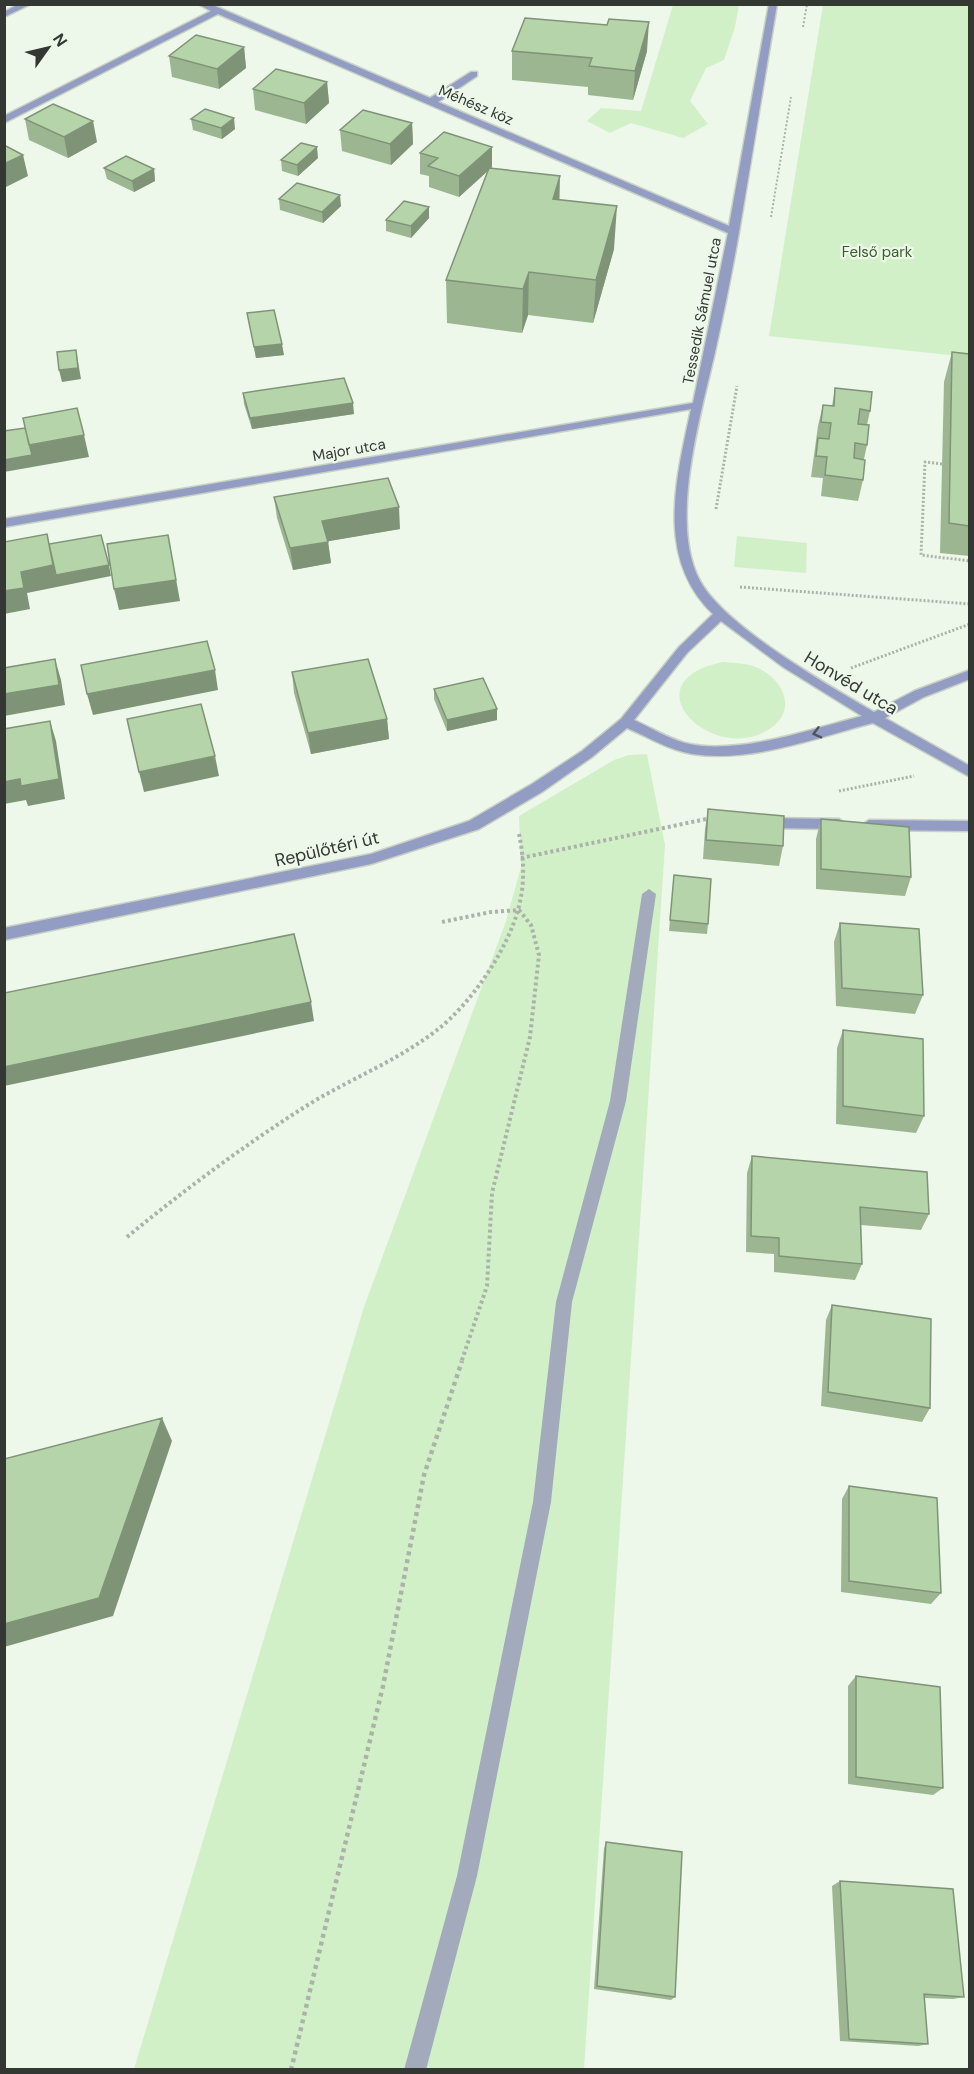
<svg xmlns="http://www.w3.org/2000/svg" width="974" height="2074" viewBox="0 0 974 2074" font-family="'DM Sans',sans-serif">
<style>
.green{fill:#d2f0c7}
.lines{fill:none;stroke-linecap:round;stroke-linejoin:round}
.stream{fill:#a3aabc;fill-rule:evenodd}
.minor-casing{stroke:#c8d1c5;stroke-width:3}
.path-far3{stroke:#abb3a9;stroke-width:2;stroke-dasharray:2 2;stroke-linecap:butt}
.path-far2{stroke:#abb3a9;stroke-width:3;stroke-dasharray:2 2;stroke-linecap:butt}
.path-far1{stroke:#abb3a9;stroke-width:4;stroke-dasharray:3 3;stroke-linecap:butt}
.path{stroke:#abb3a9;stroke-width:4.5;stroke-dasharray:4 4;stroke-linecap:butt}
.minor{fill:#939cc2;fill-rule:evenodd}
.wall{fill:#9db692}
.shaded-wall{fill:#7f9477}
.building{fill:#b6d4aa;stroke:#7f9477;stroke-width:1.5}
.oneway{stroke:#50565e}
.labels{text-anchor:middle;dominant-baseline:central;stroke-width:4.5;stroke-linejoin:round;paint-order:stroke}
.far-street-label{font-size:15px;fill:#343833;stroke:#edf7ea}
.far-park-label{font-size:15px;fill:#396028;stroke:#edf7ea}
.street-label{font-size:18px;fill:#343833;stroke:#edf7ea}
</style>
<rect width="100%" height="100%" fill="#edf7ea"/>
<path class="green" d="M673,5H739L735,27L724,60L706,68L690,101L708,124L683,138L631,123L610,133L587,121L601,108L641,111Z
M823,5H969V357L769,336Z
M737,536L807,543L806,573L734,567Z
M723,662C735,663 747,663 758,668C784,680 797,710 771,728C715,768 625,682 723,662Z
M647,754L665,845L584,2069H134L364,1307L506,921L521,867L519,816L614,760L629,755Z"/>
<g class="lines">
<path class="stream" d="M649,889L656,894L626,1101L572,1302L551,1502L477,1876L426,2070H404L457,1876L533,1502L556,1302L610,1101L642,894Z"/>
<defs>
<path id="minor" d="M19,4H31L4,17V12Z
M198,4H210L430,98L471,72H477V76L438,102L729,226L769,4H777C764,80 752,157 739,232C732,272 724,312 715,352C701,414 669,520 699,579C722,625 828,685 874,712L914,691L970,670V679L924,697L885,718L970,766V777L873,723C815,738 752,763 692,754C669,750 648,737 627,728L592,757L542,792L479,829L371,864L4,940V928L371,854L469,821L532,784L582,751L621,719L679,647L713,614C655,558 676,480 691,409L4,527V519L693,403L728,233L218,14L4,123V116L211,11ZM721,621L783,667L862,716C811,729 737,756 685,743C668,738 651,728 634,720L687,653Z
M764,818L839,819L846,824L839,829L764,828L757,823Z
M869,820L970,821V831L869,830L862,825Z"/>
</defs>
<use href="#minor" class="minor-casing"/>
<path class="path-far3" d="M803,27L807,4
M771,217L791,97"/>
<path class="path-far2" d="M942,464L925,462L921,555L970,561
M716,509L737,386
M740,587L970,604
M851,668L970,624
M839,791L914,776"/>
<path class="path-far1" d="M521,858L711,818
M442,922L491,912L519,910L531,925L539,955L530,1037L492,1193L487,1286L461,1363
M127,1237C183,1191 242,1147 303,1108C347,1080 396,1062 437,1030C471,1004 509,948 519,906C525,883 524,857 519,834"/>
<path class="path" d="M291,2070L383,1686L424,1475L462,1361"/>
<use href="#minor" class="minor"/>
</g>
<path class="wall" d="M244,47L246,68L219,89L172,77L169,56Z
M512,51H647L633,100L588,95V87L512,80Z
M327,82L329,103L306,124L255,110L253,89Z
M25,119L97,142L68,158L29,140Z
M191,119L235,129L222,139L193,130Z
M412,123L413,144L391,165L342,151L340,130Z
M492,147V167L491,168L559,200L614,249L593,323L528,315L522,333L447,323L446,280L488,171L459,197L429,187V176L420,174V153Z
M318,158L298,176L282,171L281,160Z
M104,168L154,169L155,181L134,192L107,179Z
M279,199L341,206L323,223L280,210Z
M429,218L411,238L386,231V220Z
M247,313L284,355L256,358Z
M952,352L969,354V556L940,553L944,382Z
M835,388L870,411L867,425V445L864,459L863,480L858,501L821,496L823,478L811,477L818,426L823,405L832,406Z
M243,393L354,414L252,429L244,404Z
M274,497L400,529L328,541L331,563L293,570L277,518Z
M292,672L387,719L389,739L311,754L294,693Z
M434,689L497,720L447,731L434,699Z
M708,809L783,846L779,866L703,859L705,829Z
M821,819L911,877L905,896L816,889V839Z
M674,875L708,924L707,934L669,931Z
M840,923L923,995L915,1014L836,1006L834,942Z
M843,1030L924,1116L916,1133L836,1124L837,1048Z
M752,1156L929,1214L921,1230L861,1225L862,1264L855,1280L774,1272V1254L746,1252L747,1173Z
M832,1305L930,1408L922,1422L821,1406L826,1320Z
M849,1486L941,1593L931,1604L841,1592L842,1499Z
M856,1676L943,1788L933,1795L848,1784V1686Z
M606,1842L675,1997L671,2000L594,1989L604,1848Z
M840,1881L964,1997L953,1999L924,1998L928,2044L918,2046L840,2041L832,1886Z"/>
<path class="shaded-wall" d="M649,22L647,51L633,100L635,71Z
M244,47L246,68L219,89L217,69Z
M327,82L329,103L306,124L304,103Z
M234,118L235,129L222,139L221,128Z
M93,121L97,142L68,158L64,137Z
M412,123L413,144L391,165L390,144Z
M317,147L318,158L298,176L297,165Z
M492,147V167L459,197V176Z
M23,155L28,176L4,188V164Z
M154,169L155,181L134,192L132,181Z
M560,176L559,219L553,199Z
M340,195L341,206L323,223L322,212Z
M617,206L614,249L593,323L596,280Z
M429,207V218L411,238V226Z
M529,272L528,315L522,333L523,289Z
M282,344L284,355L256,358L254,347Z
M76,350L81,379L62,382L59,370Z
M353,403L354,414L252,429L250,418Z
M84,435L89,457L4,472V460L29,445Z
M399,507L400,529L324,542L322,521Z
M47,534L52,556L109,565L111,576L27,593L30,609L4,614V591L21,572Z
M168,535L180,601L119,610L114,589Z
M328,542L331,563L293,570L290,548Z
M55,659L61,680L65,705L4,716V694Z
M215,670L218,690L93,715L87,694Z
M497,709V720L447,731V720Z
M387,719L389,739L311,754L308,733Z
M50,721L56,741L65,799L28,806L26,800L4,804V782Z
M215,756L219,776L144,792L139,772Z
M311,1002L314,1021L4,1086V1067Z
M162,1418L172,1441L113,1616L4,1647V1624Z"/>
<path class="building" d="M525,18L607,25L609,19L649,22L635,71L589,66L592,58L512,51Z
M196,35L244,47L217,69L169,56Z
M276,69L327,82L304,103L253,89Z
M53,104L93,121L64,137L25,119Z
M205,109L234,118L221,128L191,119Z
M363,110L412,123L390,144L340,130Z
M444,132L492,147L459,176L428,166L438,158L420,153Z
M301,143L317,147L297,165L281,160Z
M4,145L23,155L4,164Z
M126,156L154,169L132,181L104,168Z
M489,168L560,176L553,199L617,206L596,280L529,272L523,289L446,280Z
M297,183L340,195L322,212L279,199Z
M404,201L429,207L411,226L386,220Z
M274,310L282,344L254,347L247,313Z
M76,350L78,368L59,370L57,352Z
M952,352L969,354V526L949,523Z
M344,378L353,403L250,418L243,393Z
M835,388L872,392L870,411L860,409L858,424L869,425L867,445L855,443L854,458L865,460L863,480L825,475L827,457L816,456L818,438L829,439L831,423L821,422L823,405L834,406Z
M77,408L84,435L29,445L23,418Z
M25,428L32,455L4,460V431Z
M388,478L399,507L322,521L328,542L290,548L274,497Z
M47,534L53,565L21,572L24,588L4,591V542Z
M101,535L109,565L56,575L49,544Z
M168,535L176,580L114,589L107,544Z
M207,641L215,670L87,694L81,665Z
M55,659L59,685L4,694V668Z
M368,659L387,719L308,733L292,672Z
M483,678L497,709L447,720L434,689Z
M201,704L215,756L139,772L127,719Z
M50,721L59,779L21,786L20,779L4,782V729Z
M708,809L784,816L783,846L706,840Z
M821,819L909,827L911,877L821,869Z
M674,875L711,879L708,924L670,920Z
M840,923L919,929L923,995L842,988Z
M294,934L311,1002L4,1067V993Z
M843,1030L923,1039L924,1116L843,1106Z
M752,1156L927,1172L929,1214L860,1207L862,1264L779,1256V1238L751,1236Z
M832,1305L931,1319L930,1408L828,1392Z
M162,1418L99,1598L4,1624V1459Z
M849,1486L937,1498L941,1593L849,1581Z
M856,1676L940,1687L943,1788L856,1777Z
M606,1842L682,1852L675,1997L597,1986Z
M840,1881L953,1889L964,1997L924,1994L928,2044L849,2039Z"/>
<defs><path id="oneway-chevron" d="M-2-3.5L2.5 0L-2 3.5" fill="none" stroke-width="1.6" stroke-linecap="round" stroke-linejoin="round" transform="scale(1.5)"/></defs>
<use class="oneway" href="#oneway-chevron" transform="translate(817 733) rotate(165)"/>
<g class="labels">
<g class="far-street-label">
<text transform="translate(476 105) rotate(23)">Méhész köz</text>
<text transform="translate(702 311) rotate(-79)">Tessedik Sámuel utca</text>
<text transform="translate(349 450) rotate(-10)">Major utca</text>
</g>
<g class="far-park-label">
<text x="877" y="252">Felső park</text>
</g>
<g class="street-label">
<text transform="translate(851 683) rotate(31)">Honvéd utca</text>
<text transform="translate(327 849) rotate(-13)">Repülőtéri út</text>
</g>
</g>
<rect width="974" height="2074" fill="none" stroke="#343833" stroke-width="12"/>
<g transform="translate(48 48) rotate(56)" stroke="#edf7ea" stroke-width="4.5" paint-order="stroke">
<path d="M0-4.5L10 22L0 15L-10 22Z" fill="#343833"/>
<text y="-9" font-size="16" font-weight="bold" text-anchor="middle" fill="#343833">N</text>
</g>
</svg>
